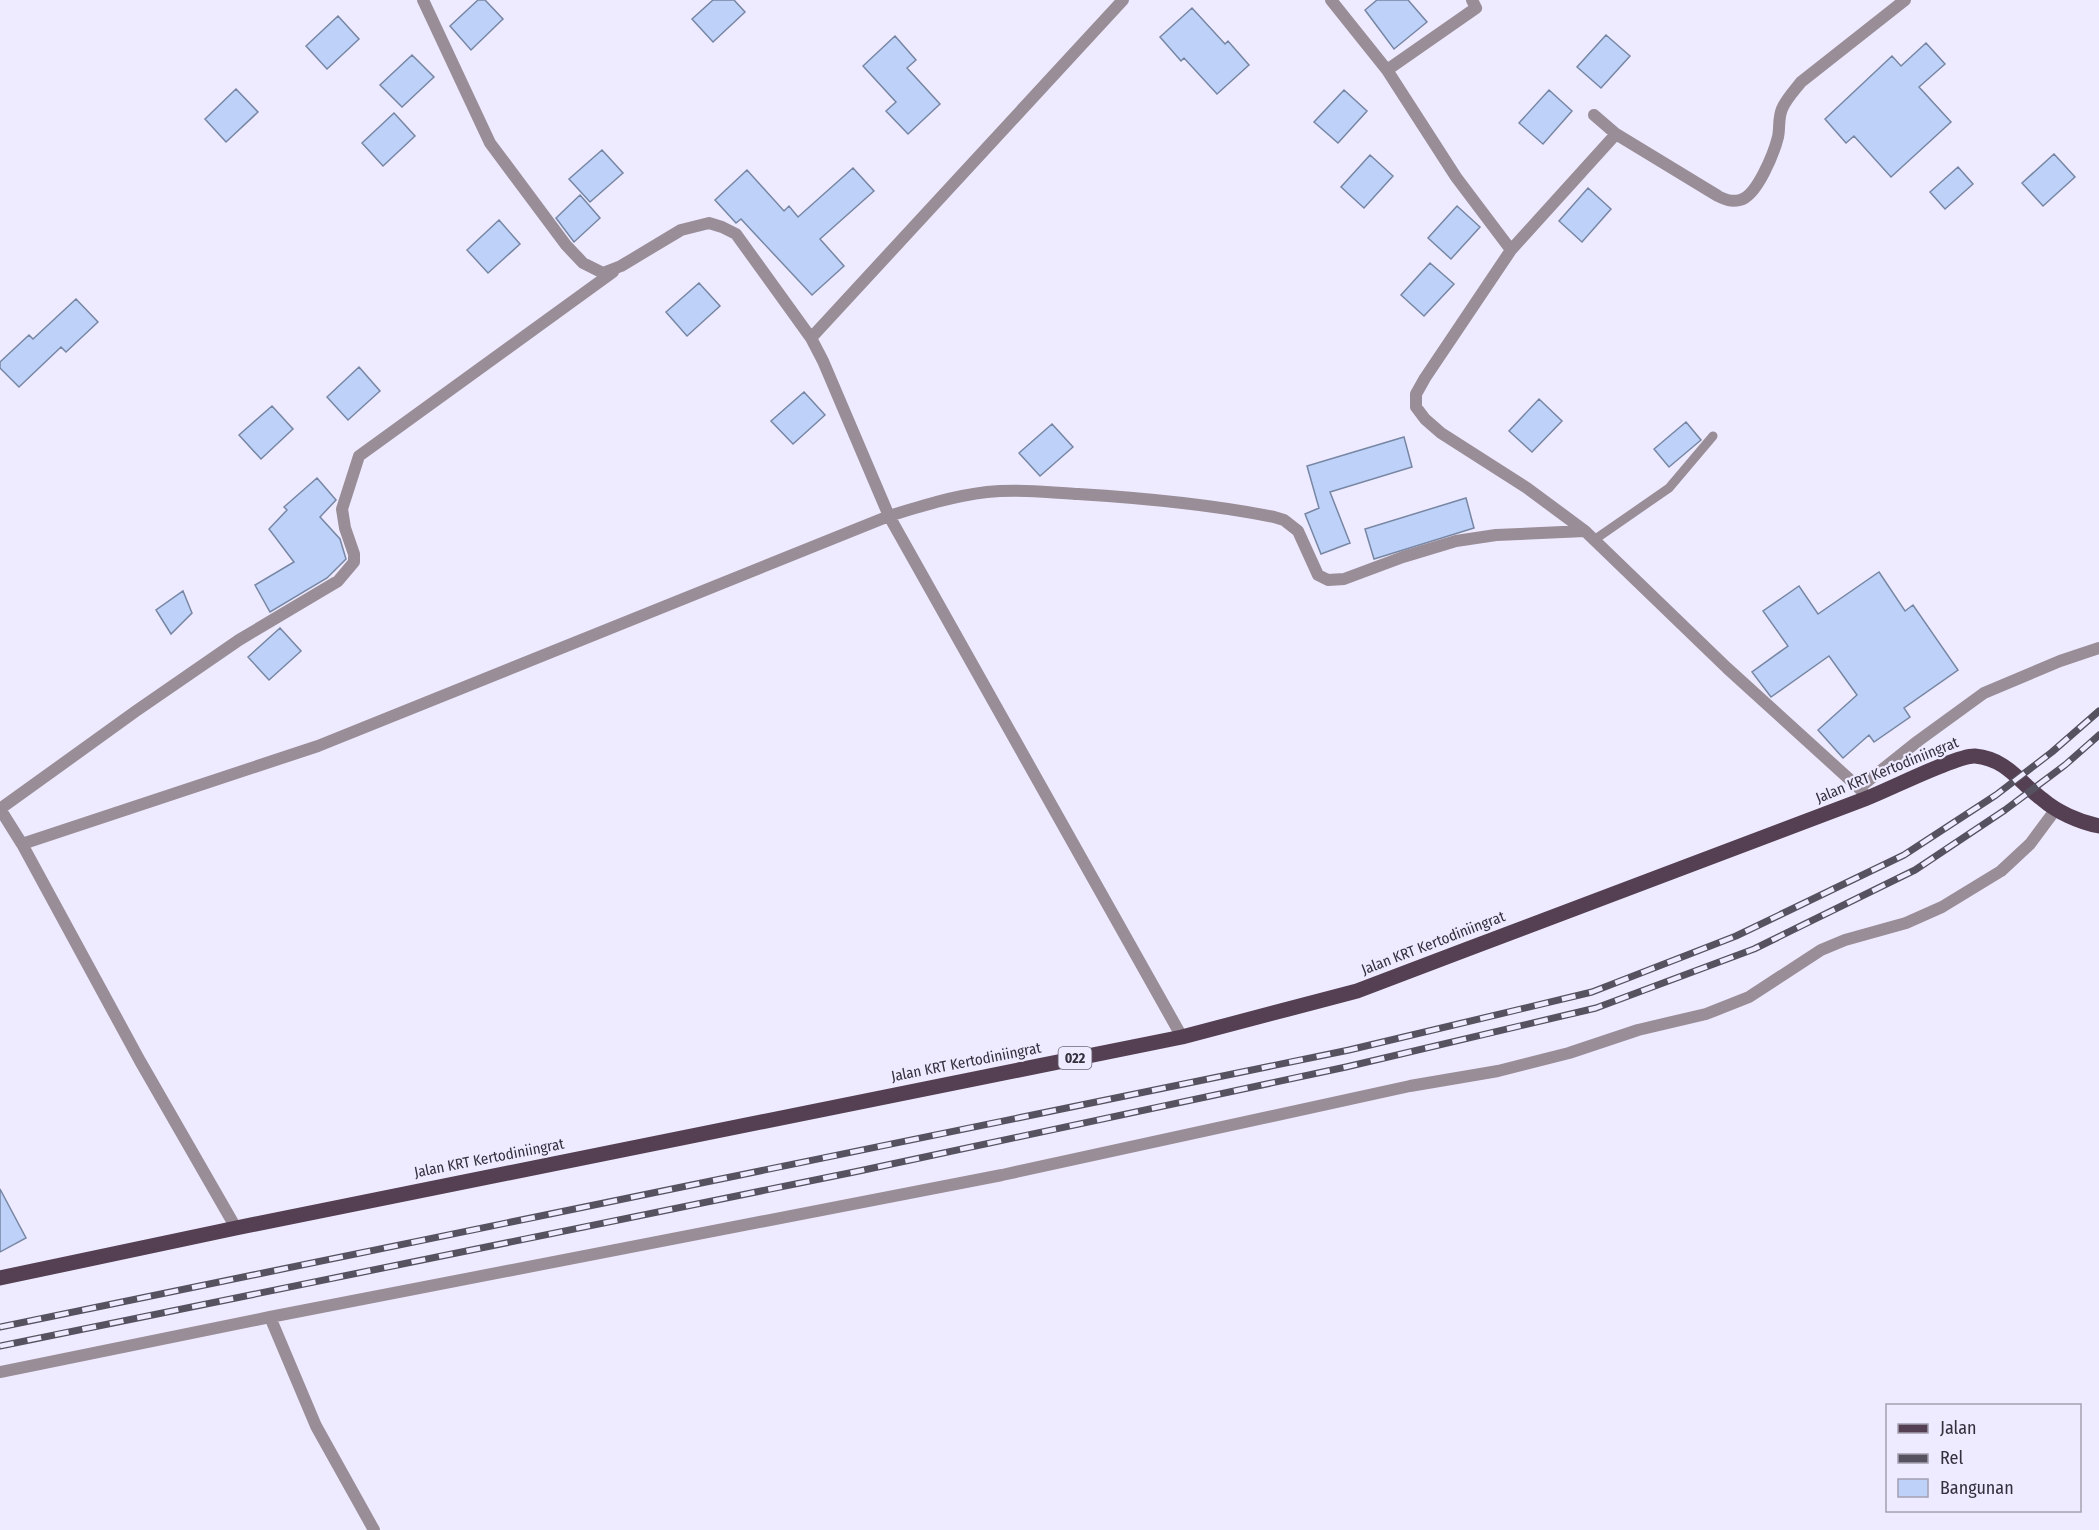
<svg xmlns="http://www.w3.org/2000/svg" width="2099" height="1530" viewBox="0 0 2099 1530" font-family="'Fira Sans Condensed',sans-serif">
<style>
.building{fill:#bed2f9;stroke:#7786a3;stroke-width:1.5}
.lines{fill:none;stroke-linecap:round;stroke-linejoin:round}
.service{stroke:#998d97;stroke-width:9}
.minor{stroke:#998d97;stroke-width:12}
.primary{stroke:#544052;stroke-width:15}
.rail-casing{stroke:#565260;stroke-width:7}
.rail{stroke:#eeeaff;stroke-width:4.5;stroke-dasharray:14;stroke-linecap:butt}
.labels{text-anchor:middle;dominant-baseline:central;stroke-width:4.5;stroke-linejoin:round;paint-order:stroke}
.shield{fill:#eeeaff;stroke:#6c6877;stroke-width:1.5}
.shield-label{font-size:14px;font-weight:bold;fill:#34303d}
.street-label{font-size:15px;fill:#34303d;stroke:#eeeaff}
</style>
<rect width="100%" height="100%" fill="#eeeaff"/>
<path class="building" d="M478,0H485L503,19L471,50L450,26Z
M713,0H734L745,12L713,42L692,19Z
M1377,0H1408L1427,22L1394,49L1365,10Z
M1192,8L1225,44L1228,41L1249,65L1217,94L1184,58L1181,61L1160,37Z
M338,16L359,39L327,69L306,46Z
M1606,35L1630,56L1601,88L1577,67Z
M895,36L916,60L907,68L940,104L908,134L886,111L896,102L863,66Z
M1926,43L1945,64L1919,87L1951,122L1891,177L1854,136L1846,143L1825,119L1892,56L1901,66Z
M412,55L434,77L402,107L380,85Z
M236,89L258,112L226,142L205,119Z
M1344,90L1367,111L1338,143L1314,122Z
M1549,90L1572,111L1543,144L1519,123Z
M394,113L415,136L383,166L362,143Z
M602,150L623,173L590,202L569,179Z
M2054,154L2075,177L2043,206L2022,183Z
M1370,155L1393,176L1364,208L1341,187Z
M1958,167L1973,184L1945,209L1930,192Z
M853,168L874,191L820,239L844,266L812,295L741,219L736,223L715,200L747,170L784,211L789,206L798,217Z
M1588,188L1611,209L1582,242L1559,221Z
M580,195L600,218L574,242L556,218Z
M1457,206L1480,227L1451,259L1428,238Z
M499,220L520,244L488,273L467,250Z
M1430,263L1454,284L1424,316L1401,295Z
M699,283L720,306L687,336L666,312Z
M76,299L98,322L66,352L61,347L19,387L0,368V362L29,335L33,339Z
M359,367L380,391L348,420L327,397Z
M804,392L825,415L793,444L771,421Z
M1539,399L1562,421L1532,452L1509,431Z
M272,406L293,429L261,459L239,435Z
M1686,422L1701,440L1669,467L1654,449Z
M1052,424L1073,447L1040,476L1019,453Z
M1404,437L1412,467L1330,492L1350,543L1321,554L1305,514L1319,508L1307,466Z
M317,478L336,500L320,517L340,539L346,559L327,578L270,612L255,585L294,562L269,529L287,510L284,507Z
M1466,498L1474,528L1374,559L1365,529Z
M1879,572L1905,611L1913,605L1958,670L1904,708L1910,717L1874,742L1869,735L1843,758L1818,730L1857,695L1829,656L1771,697L1752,672L1788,646L1763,611L1799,586L1818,614Z
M183,591L192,613L171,634L156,610Z
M280,628L301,651L269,680L248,657Z
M0,1189L26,1238L0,1252Z"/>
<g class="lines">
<path class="service" d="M1594,540L1669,488L1713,436"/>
<path class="minor" d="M423,0L490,143L566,245L583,263L603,273L621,266L681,230L709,223L722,227L736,234L811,338L823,361L889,516L1182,1037
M1331,0L1387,70L1456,177L1511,250
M1387,70L1476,8L1472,0
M1594,115L1616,134
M811,338L1123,0
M1859,788L1918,741L1984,693L2060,661L2099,648
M1868,798L1859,788L1727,668L1585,531L1527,488L1441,433L1425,419L1416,407V394L1425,378L1511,250L1616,134L1718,196C1726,200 1731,202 1740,200C1757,196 1774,153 1778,137C1780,128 1778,118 1782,109C1786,99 1794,91 1801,82L1905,0
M0,809L136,711L239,640L338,581L354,562V554L345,528L342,509L359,456L613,272
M0,809L22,844L140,1061L236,1228
M22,844L318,746L889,516C921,506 953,496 987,492C1016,489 1048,492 1078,494C1144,498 1209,504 1274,517L1284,520L1298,531L1318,575L1328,580L1344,579L1403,557L1456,541L1496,535L1585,531
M270,1317L316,1426L374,1530
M0,1372L270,1317L1002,1175L1410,1086L1498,1071L1569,1053L1638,1030L1706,1014L1749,997L1821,950L1845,940L1906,923L1942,907L2001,871L2030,844L2056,809"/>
<path class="primary" d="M0,1278L236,1228L1182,1037L1357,991C1525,927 1693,864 1862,800C1885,792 1956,755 1975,756C2007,759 2019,782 2042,799C2057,812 2079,822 2099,826"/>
<defs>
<path id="rail" d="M0,1327L1349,1050L1592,992L1736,936L1904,855L1996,795L2052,752L2099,711
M0,1346L859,1171L1346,1067L1596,1008L1754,949L1915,870L2005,810L2065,765L2099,735"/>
</defs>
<use href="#rail" class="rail-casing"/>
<use href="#rail" class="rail"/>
</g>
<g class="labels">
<rect class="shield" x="1058.5" y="1047" width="33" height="22" rx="4.5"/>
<g class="shield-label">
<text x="1075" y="1058">022</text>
</g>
<g class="street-label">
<text transform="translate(1887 770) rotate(-22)">Jalan KRT Kertodiniingrat</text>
<text transform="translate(1433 943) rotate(-21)">Jalan KRT Kertodiniingrat</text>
<text transform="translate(966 1062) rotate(-11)">Jalan KRT Kertodiniingrat</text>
<text transform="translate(489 1158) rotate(-11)">Jalan KRT Kertodiniingrat</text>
</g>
</g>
<rect x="1886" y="1404" width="195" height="108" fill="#eeeaff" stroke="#a4a0b1" stroke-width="1.5"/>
<rect x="1898" y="1424" width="30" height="9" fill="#544052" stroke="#a4a0b1" stroke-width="1.5"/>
<text x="1940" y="1434" font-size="18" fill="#34303d">Jalan</text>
<rect x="1898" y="1454" width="30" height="9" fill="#565260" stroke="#a4a0b1" stroke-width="1.5"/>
<text x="1940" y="1464" font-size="18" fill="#34303d">Rel</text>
<rect x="1898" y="1479" width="30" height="18" fill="#bed2f9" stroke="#a4a0b1" stroke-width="1.5"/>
<text x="1940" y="1494" font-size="18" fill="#34303d">Bangunan</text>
</svg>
